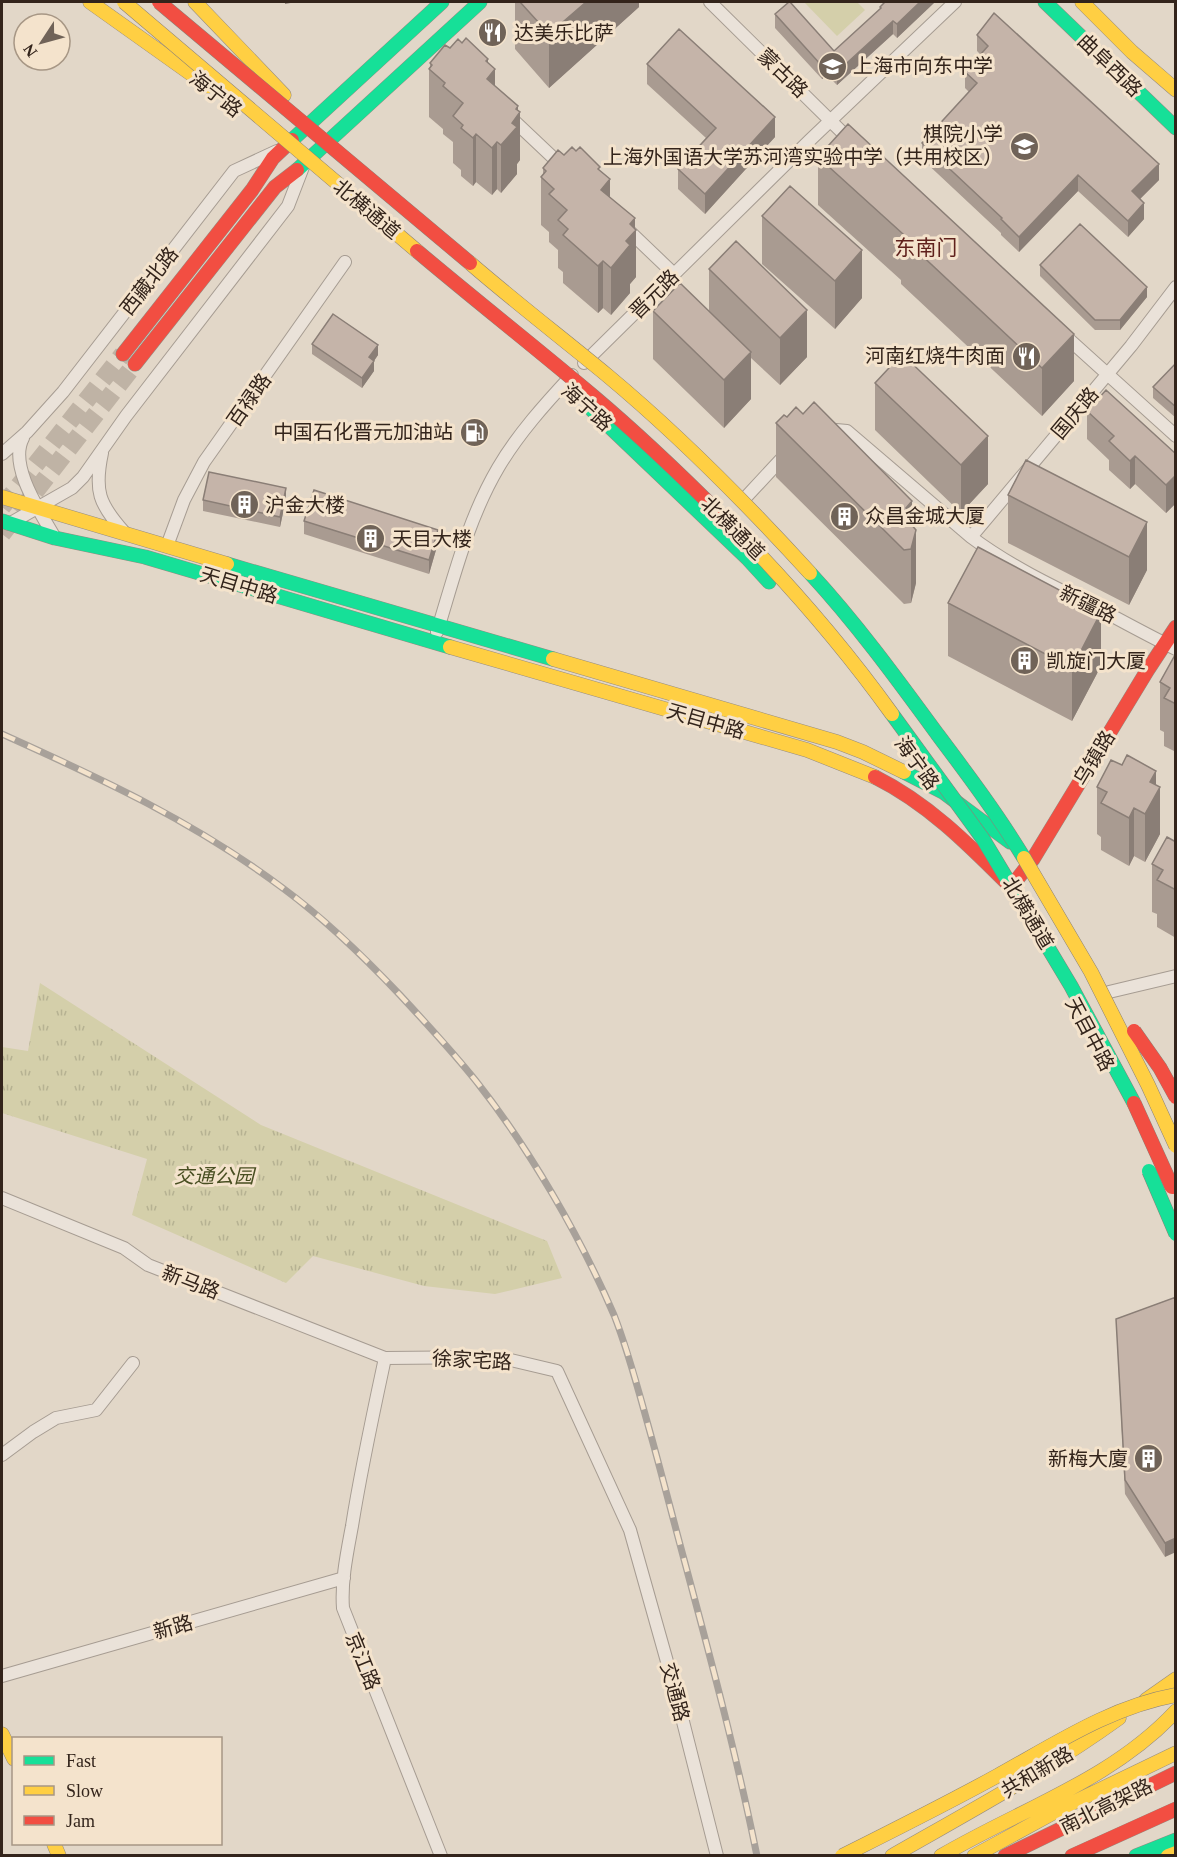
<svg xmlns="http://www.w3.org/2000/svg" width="1177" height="1857" viewBox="0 0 1177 1857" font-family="'Times New Roman','Noto Sans SC',serif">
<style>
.grass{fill:url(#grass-tufts)}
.garden{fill:#d4cfaa}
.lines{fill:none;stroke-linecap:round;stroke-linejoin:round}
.secondary-tunnel{stroke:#bfb3a5;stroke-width:18;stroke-dasharray:18 9;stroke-linecap:butt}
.street-casing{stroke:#a69c92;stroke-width:14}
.fast-casing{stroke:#968c82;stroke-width:15}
.slow-casing{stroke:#968c82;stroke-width:15}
.jam-casing{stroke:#968c82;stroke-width:15}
.street{stroke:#eae2d9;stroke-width:12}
.fast{stroke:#16e098;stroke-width:14}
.slow{stroke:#ffcf43;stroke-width:14}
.jam{stroke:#f24e42;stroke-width:14}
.rail-casing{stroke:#a8a19a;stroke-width:7}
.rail{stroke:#f4e3cc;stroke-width:4.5;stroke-dasharray:14;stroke-linecap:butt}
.fast-bridge-casing{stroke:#8c8278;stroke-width:15;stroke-linecap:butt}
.slow-bridge-casing{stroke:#8c8278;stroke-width:15;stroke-linecap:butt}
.jam-bridge-casing{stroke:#8c8278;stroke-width:15;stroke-linecap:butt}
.fast-bridge{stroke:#16e098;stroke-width:14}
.slow-bridge{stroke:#ffcf43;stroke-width:14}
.jam-bridge{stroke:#f24e42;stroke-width:14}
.wall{fill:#a99b91}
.shaded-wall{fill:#8a7e76}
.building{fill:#c5b4a9;stroke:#8a7e76;stroke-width:1.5}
.labels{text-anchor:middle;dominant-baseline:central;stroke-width:6;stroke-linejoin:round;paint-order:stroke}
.poi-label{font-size:20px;fill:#33241b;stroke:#f4e3cc;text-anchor:start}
.street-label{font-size:20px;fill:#33241b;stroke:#f4e3cc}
.park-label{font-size:20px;font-style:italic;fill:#494f22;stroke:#f4e3cc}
.neighbourhood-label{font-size:21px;fill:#5f211c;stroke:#f4e3cc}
</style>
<defs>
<pattern id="grass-tufts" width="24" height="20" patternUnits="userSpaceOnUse" patternTransform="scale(1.5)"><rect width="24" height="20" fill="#d4cfaa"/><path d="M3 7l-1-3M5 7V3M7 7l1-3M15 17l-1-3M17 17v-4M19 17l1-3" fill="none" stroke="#b6b292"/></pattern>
</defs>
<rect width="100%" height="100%" fill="#e2d7c8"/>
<path class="grass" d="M40,983L261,1125L547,1241L562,1278L495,1294L424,1286L313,1256L286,1283L132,1215L147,1159L2,1113V1047L28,1051Z"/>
<path class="garden" d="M804,2H857L865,10L837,36Z"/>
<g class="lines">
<path class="secondary-tunnel" d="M2,507L123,354
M2,534L135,364"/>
<defs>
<path id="street" d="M710,2L853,143
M509,116L564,168
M626,228L674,274
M1063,334L1176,436
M584,363L809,141L955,2
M825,429L847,431L971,537C1011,567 1056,588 1101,610C1126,623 1151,637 1176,649
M23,438C8,466 41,513 55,538
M102,453C94,491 99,504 124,532
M2,454L27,432L63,392L234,171L277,151
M747,496L786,454
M9,524L72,488L83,477L126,416L288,206L303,167
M971,537L1131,346L1176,287
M167,546L184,500L204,462L345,262
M437,632C454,577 468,519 498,468C518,434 545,404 572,375
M1109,992L1176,976
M2,1198L124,1248L148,1265L385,1358
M2,1455L33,1432L56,1418L96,1410L133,1363
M2,1676L344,1578
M441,1856L343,1608C341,1581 347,1553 352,1526C361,1469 373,1414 385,1358L498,1357L557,1371L630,1530L675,1690L717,1856"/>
<path id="fast" d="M1045,2L1176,128
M292,140L442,2
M297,170L480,2
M592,410L747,558L769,582
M2,521L55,538L145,557L450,647
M227,564L553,659
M904,772L943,792L1010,842
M1136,1856L1176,1840"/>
<path id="slow" d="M90,2L208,86
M195,2L284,95
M1082,2L1132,52L1176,90
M2,497L227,564
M450,647L807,750L875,777
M553,659L837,742L863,752L904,772
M1146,1700L1176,1679
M2,1734L14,1759
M54,1844L59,1856
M892,1856C969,1812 1047,1770 1119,1718
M941,1856C1021,1809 1112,1780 1176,1711
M974,1856L1062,1808L1176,1753
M1168,1856L1176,1853"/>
<path id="jam" d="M123,354L252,190L273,158L292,140
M135,364L275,187L297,170
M875,777C929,804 969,845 1011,887L1033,859L1147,671L1176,627
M1005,1856L1176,1773
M1072,1856L1176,1809"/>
</defs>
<use href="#street" class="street-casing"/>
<use href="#fast" class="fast-casing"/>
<use href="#slow" class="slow-casing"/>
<use href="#jam" class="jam-casing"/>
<use href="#street" class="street"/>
<use href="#fast" class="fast"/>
<use href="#slow" class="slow"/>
<use href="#jam" class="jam"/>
<defs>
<path id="rail" d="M2,734C102,779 195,822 284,889C326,920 364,957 400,995C426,1023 452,1051 476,1081C529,1148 580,1236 614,1315C629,1353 639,1393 650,1432C662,1475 673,1519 685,1563C711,1660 737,1757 757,1856"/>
</defs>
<use href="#rail" class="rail-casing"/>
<use href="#rail" class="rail"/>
<defs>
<path id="fast-bridge" d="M810,573C857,624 897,679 938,735C968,775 998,815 1024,858
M892,714L983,839L1071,986L1134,1103
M1149,1171L1176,1234"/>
<path id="slow-bridge" d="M124,2L417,251
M470,263C515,302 562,338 608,376C680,436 747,504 810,573
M723,517C784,578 841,643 892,714
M1024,858L1091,972L1148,1085L1176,1146
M842,1856C894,1830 946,1804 997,1776C1055,1744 1110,1707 1176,1695"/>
<path id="jam-bridge" d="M159,2L470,263
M417,251C475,300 535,347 593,396C638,434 681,475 723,517
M1134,1031L1160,1068L1176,1097
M1134,1103L1172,1187"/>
</defs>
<use href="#fast-bridge" class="fast-bridge-casing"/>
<use href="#slow-bridge" class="slow-bridge-casing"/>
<use href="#jam-bridge" class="jam-bridge-casing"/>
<use href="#fast-bridge" class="fast-bridge"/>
<use href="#slow-bridge" class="slow-bridge"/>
<use href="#jam-bridge" class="jam-bridge"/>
</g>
<path class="wall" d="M515,2H639V7L549,88L515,49Z
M885,2H935L897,38L893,34L837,85L827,75L822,79L775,28V14L834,51L880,10V7Z
M977,35L1159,180L1140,199L1144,219L1128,237L1078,191L1019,252L1001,235V233L922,159V143L969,92L965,88V72L980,54L977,51Z
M430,63H488L495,87L518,111L520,160L517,164V174L501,193L497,189L492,195L476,182L473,186L461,176V170L453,163V142L443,134V129L429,117V69L430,67Z
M647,64L775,137L705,214L678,189V169L706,138L647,84Z
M564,155L600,171L610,198L635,229L636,277L630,284V293L611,315L603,308L598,313L563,283V272L558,268V250L549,242V232L541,225V177L543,175V168Z
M818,157L1074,381L1042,416L901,284V280L818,205Z
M762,216L862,298L835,329L762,264Z
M1040,265L1147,297L1120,330H1095L1040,276Z
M709,269L807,357L780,385L751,358V399L724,428L653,359V311H709Z
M312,344L378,355L374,361V371L362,388L312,354Z
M1176,363V418L1153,398V387Z
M875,383L988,484L961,513L875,430Z
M1087,411L1176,454V503L1166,513L1135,484L1130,489L1109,470V460L1087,439Z
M776,423L912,514L914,528L916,583L911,603L904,604L776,477Z
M1026,460L1147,570L1129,605L1008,543V495Z
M286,499L280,527L203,511V500Z
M304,521L438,543L429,574L304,534Z
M948,603L1101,666L1072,721L948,656Z
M1176,656V752L1164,746V732L1160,730V682Z
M1156,785L1160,834L1145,862L1134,856L1129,866L1101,850V837L1097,834V787Z
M1176,842V938L1157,927V914L1152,912V864Z
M1176,1297L1165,1557L1125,1494L1116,1319Z"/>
<path class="shaded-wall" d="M285,2H296L285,4Z
M586,2H639V7L549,88V34Z
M920,2H935L897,38V24Z
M893,21V34L837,85V72Z
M488,59V78L495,69V117L487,127L486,61Z
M827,61V75L822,79V66Z
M518,106V115L520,112V160L517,164V174L501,193V145L512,123L516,109Z
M775,117V137L705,214V194Z
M476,134V182L473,186V138Z
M497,142V189L492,195V148Z
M1159,164V180L1132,207V191Z
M1078,175V191L1019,252V237Z
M610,179V227L601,190Z
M1144,203V219L1128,237V221Z
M635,218V231L636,230V277L630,284V293L611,315V268L626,241L630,224Z
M862,250V298L835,329V281Z
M603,261V308L598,313V266Z
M1147,287V297L1120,330V320Z
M807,310V357L780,385V338Z
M1074,334V381L1042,416V368Z
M378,345V355L369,368V357Z
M751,352V399L724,428V380Z
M374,361V371L362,388V378Z
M988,436V484L961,513V465Z
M1135,456V484L1130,489V461Z
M1176,475V503L1166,513V485Z
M286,488V499L280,527V517Z
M912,501V518L914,516V538L916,530V583L911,603V549L906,508Z
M1147,522V570L1129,605V557Z
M438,530V543L429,574V560Z
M1101,612V666L1072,721V668Z
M1156,771V794L1160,787V834L1145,862V814L1150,782Z
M1134,808V856L1129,866V818Z
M1176,1538V1552L1165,1557V1543Z"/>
<path class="building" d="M520,2H586L549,34Z
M789,2H790L834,51L881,8L880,7L885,2H920L897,24L893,21L837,72L827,61L822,66L775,14Z
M994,13L1159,164L1132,191L1144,203L1128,221L1078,175L1019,237L1001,219L1002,218L922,143L977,83L965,72L988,46L977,35Z
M679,29L775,117L705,194L678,169L716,128L647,64Z
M466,38L488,59L486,61L495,69L487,79L518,106L516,109L520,112L512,123L517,127L501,145L497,142L492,148L476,134L473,138L461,128L463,125L453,116L463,103L443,86L445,83L429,69L432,65L430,63L445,45L450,48L458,39L462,43Z
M848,124L1074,334L1042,368L901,236L903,234L818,157Z
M572,147L576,151L580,147L600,167L598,169L610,179L601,190L635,218L630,224L636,230L626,241L630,245L611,268L603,261L598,266L563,235L568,229L558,220L567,210L549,194L554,189L541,177L546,171L543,168L558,150L564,155Z
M790,186L862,250L835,281L762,216Z
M1080,224L1147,287L1120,320H1095L1040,265Z
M736,241L807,310L780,338L709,269Z
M680,283L751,352L724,380L653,311Z
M333,314L378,345L369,357L374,361L362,378L312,344Z
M902,354L988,436L961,465L875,383Z
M1176,363V407L1153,387Z
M1106,390L1176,454V475L1166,485L1135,456L1130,461L1109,441L1114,436L1087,411Z
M814,402L912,501L906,508L914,516L909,522L916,530L911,549L904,550L776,423L784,415L787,417L796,407L803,414Z
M1026,460L1147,522L1129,557L1008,495Z
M209,472L286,488L280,517L203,500Z
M314,490L438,530L429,560L304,521Z
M978,547L1101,612L1072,668L948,603Z
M1175,655L1176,656V704L1164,698L1170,688L1160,682Z
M1127,755L1156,771L1150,782L1160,787L1145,814L1134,808L1129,818L1101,803L1107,792L1097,787L1111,760L1122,765Z
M1167,837L1176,842V890L1157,880L1163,870L1152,864Z
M1176,1297V1538L1165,1543L1125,1480L1116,1319Z"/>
<defs>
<symbol id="restaurant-disc" viewBox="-11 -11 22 22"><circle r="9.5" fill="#706358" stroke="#f4e3cc"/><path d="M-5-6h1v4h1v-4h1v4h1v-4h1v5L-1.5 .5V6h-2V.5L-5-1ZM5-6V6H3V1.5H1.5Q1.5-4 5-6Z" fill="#fff"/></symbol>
<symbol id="school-disc" viewBox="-11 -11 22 22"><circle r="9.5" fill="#706358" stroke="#f4e3cc"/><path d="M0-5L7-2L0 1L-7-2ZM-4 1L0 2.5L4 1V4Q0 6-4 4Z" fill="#fff"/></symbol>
<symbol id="fuel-disc" viewBox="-11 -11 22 22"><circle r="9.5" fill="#706358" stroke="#f4e3cc"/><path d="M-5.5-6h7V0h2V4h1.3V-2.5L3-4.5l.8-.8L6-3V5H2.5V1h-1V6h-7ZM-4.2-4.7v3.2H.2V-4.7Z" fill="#fff"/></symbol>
<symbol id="building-disc" viewBox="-11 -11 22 22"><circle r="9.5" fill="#706358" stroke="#f4e3cc"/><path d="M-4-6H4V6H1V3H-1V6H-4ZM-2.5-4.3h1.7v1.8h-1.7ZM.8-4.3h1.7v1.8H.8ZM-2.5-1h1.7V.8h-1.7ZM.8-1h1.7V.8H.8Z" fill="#fff"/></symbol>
</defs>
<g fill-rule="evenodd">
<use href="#restaurant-disc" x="476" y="16" width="33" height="33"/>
<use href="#school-disc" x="816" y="50" width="33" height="33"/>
<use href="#school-disc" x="1008" y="130" width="33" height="33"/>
<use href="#restaurant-disc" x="1010" y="340" width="33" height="33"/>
<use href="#fuel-disc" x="458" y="416" width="33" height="33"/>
<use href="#building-disc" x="228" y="488" width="33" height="33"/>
<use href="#building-disc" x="828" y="500" width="33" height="33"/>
<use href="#building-disc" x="354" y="522" width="33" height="33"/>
<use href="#building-disc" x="1008" y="644" width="33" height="33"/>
<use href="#building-disc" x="1132" y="1442" width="33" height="33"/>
</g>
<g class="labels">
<g class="poi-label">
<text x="514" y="33">达美乐比萨</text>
<text x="853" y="66">上海市向东中学</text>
<text x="1003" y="134" text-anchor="end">棋院小学<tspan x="1003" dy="23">上海外国语大学苏河湾实验中学（共用校区）</tspan></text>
<text x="1005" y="356" text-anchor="end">河南红烧牛肉面</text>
<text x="453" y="432" text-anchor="end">中国石化晋元加油站</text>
<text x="265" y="505">沪金大楼</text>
<text x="865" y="516">众昌金城大厦</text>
<text x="392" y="539">天目大楼</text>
<text x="1046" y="661">凯旋门大厦</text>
<text x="1128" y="1459" text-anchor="end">新梅大廈</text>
</g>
<g class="street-label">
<text transform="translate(1110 65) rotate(44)">曲阜西路</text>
<text transform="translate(783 73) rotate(44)">蒙古路</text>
<text transform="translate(216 94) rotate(38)">海宁路</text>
<text transform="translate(367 209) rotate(40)">北横通道</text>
<text transform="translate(149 281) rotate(-52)">西藏北路</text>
<text transform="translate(654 294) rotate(-45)">晋元路</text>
<text transform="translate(249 400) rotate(-55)">百禄路</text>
<text transform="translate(587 407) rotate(42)">海宁路</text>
<text transform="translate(1075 413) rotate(-50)">国庆路</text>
<text transform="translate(733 528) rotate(45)">北横通道</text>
<text transform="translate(239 585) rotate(17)">天目中路</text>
<text transform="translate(1088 604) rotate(26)">新疆路</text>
<text transform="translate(706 721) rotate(16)">天目中路</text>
<text transform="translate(1094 758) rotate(-59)">乌镇路</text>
<text transform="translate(917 763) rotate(54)">海宁路</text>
<text transform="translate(1028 913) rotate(59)">北横通道</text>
<text transform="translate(1090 1034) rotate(62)">天目中路</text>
<text transform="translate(191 1282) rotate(21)">新马路</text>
<text transform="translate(472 1360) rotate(3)">徐家宅路</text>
<text transform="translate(173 1627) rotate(-16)">新路</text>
<text transform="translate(363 1661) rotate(68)">京江路</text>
<text transform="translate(675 1692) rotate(75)">交通路</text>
<text transform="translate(1037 1772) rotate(-31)">共和新路</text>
<text transform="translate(1106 1806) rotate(-26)">南北高架路</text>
</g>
<g class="park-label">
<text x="214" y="1176">交通公园</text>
</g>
<g class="neighbourhood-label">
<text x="926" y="248">东南门</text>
</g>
</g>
<rect width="1177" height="1857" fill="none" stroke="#33241b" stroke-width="6"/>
<rect x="12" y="1737" width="210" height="108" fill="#f4e3cc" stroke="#a79785" stroke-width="1.5"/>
<rect x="24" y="1756" width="30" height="9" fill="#16e098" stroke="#a79785" stroke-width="1.5"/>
<text x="66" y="1767" font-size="18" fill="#33241b">Fast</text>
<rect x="24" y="1786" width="30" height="9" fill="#ffcf43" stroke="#a79785" stroke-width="1.5"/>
<text x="66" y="1797" font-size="18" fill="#33241b">Slow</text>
<rect x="24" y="1816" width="30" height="9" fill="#f24e42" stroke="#a79785" stroke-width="1.5"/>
<text x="66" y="1827" font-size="18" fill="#33241b">Jam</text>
<g transform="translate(42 42) rotate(234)"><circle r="28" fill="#f4e3cc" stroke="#a79785" stroke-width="1.5"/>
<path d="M0-4.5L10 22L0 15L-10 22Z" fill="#706358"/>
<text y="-9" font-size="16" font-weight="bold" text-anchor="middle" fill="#33241b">N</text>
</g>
</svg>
